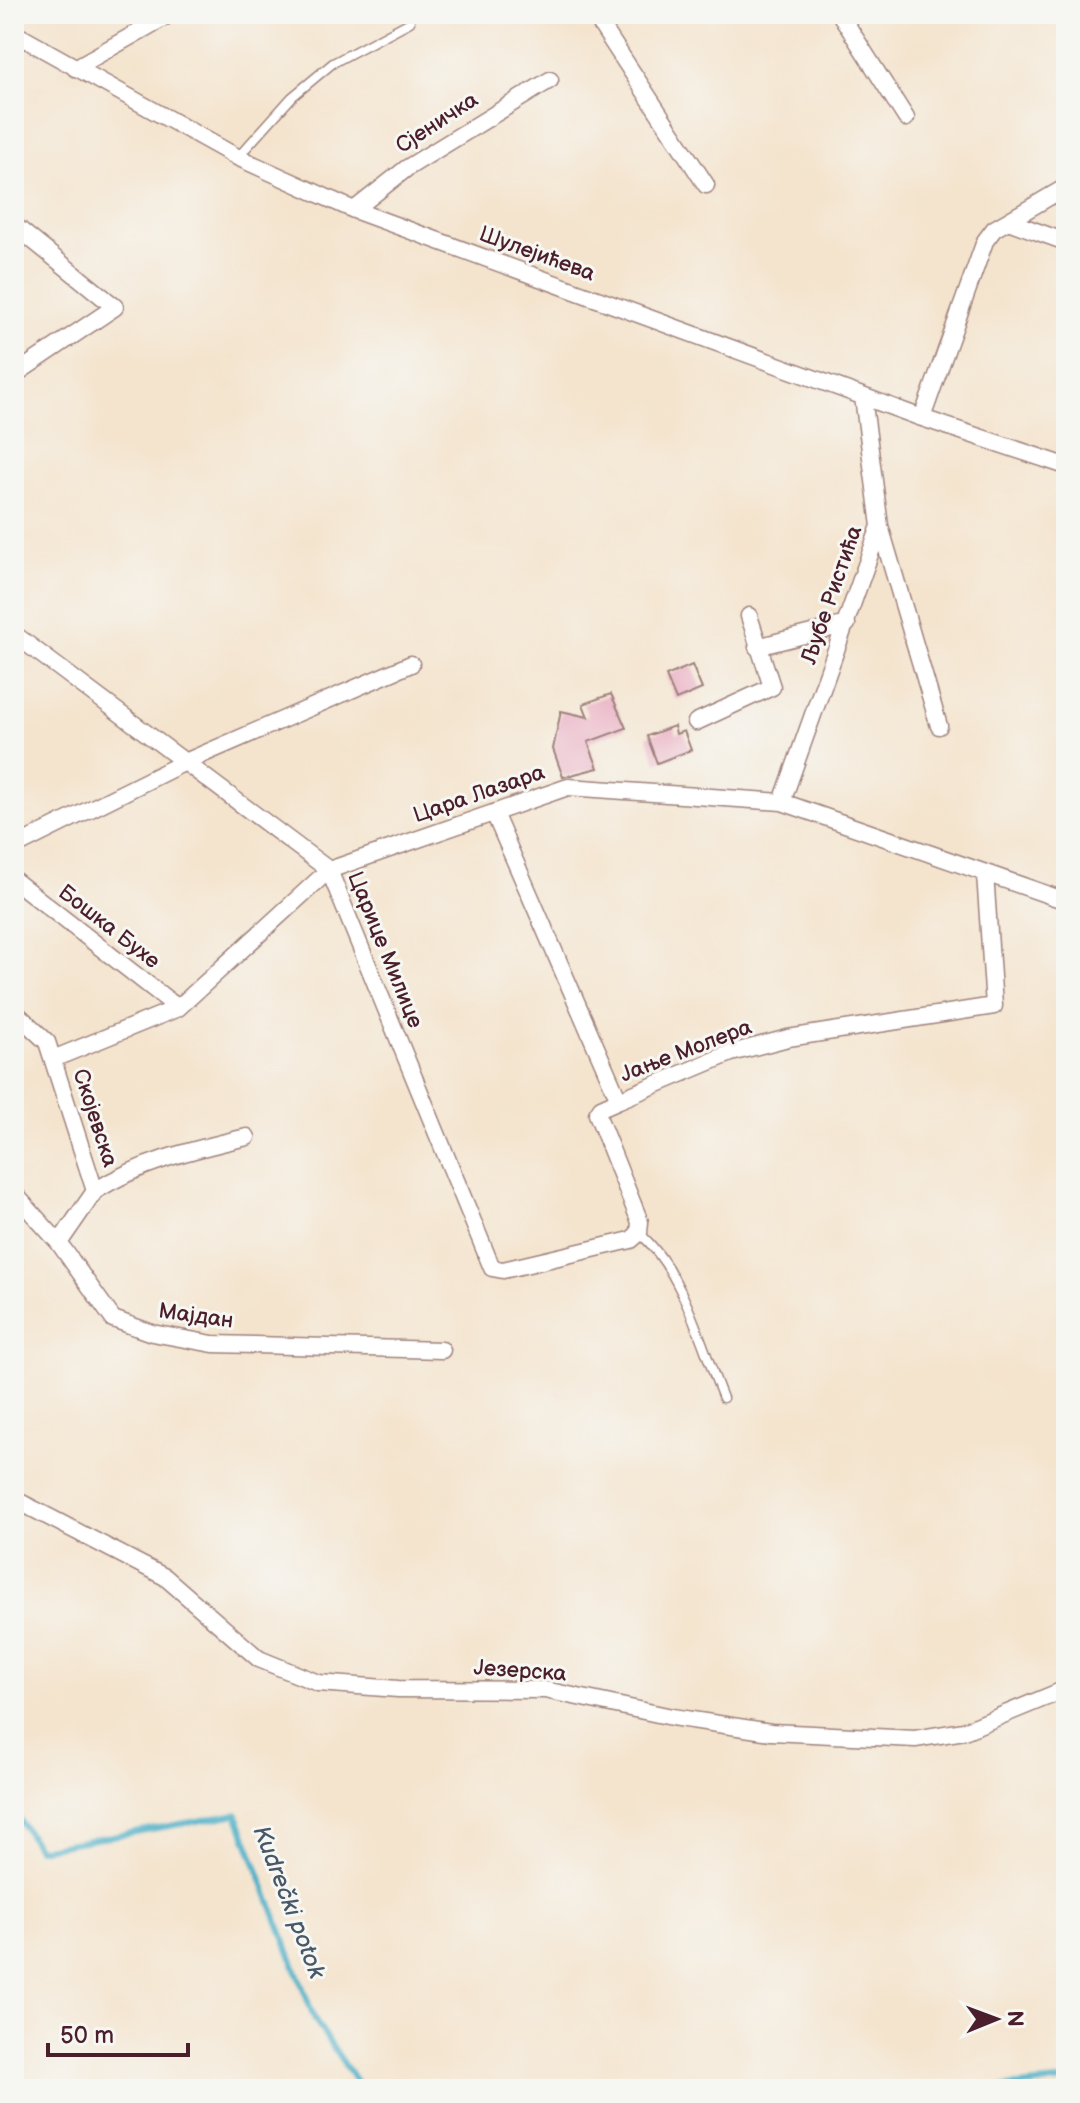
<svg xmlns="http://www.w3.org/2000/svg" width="1080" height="2103" viewBox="0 0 1080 2103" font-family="'Balsamiq Sans',sans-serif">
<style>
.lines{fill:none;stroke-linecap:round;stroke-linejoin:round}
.stream{stroke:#47aec6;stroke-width:6}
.building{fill:#e9a5bd}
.service-casing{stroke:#9f827c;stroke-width:11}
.minor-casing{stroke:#9f827c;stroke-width:19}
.service{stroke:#fff;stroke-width:8}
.minor{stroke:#fff;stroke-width:16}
.labels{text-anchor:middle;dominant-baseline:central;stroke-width:6;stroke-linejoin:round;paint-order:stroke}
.street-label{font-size:22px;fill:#4a1f2b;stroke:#f6f6f2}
.water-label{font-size:24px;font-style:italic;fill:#495869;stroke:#f6f6f2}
</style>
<rect width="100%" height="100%" fill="#f6f6f2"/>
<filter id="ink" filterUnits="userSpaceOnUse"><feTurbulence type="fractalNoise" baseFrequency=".0125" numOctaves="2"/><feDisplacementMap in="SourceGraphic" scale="16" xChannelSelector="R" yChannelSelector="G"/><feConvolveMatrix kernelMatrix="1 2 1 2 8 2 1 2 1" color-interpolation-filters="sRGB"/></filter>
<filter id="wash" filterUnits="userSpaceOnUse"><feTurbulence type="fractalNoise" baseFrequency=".006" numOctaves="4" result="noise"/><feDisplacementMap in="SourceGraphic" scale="32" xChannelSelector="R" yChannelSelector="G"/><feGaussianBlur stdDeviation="1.8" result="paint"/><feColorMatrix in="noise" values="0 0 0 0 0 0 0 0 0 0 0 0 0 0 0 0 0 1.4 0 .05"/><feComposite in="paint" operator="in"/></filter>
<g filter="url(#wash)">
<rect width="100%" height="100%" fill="#f4e4ce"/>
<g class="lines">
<path class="stream" d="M14,1811L38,1849L237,1814L315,2020L361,2089
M989,2089L1066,2081"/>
</g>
<g id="blocks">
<path class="building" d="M692,665L702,689L676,700L666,676Z
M611,694L626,728L588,742L598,768L563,777L553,749L561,711L588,717L583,704Z
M674,726L676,734L684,731L691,750L657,763L647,736Z"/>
</g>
</g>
<g filter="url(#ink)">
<use href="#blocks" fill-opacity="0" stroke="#9f827c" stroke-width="2"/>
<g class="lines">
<defs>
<path id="service" d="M238,157L292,97L333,63L410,22
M639,1233C682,1269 702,1347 723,1398"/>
<path id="minor" d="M594,14L706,185
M840,14L906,118
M14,33L237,157L354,210L922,418L1066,466
M75,68L170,14
M354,210L407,168L550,80
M1008,221L1066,242
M14,225L115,307L14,375
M922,418L985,241L994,229L1066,187
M880,526L939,726
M14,634L329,870L492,1268L503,1270L631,1240L639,1233L640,1222L597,1114L601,1108L619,1100
M757,647L847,624
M696,722L772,687L749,616
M782,802L880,526L863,397
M494,813L619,1100L731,1053L788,1038L994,1006L985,873
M14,847L185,762L411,664
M14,880L178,1008
M14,1011L47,1042L95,1191L59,1243
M53,1059L178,1008L329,870L568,787L782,802L1066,901
M95,1191C142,1161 193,1150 247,1137
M14,1193L59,1243L113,1319L152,1333L213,1344L442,1350
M14,1499L165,1577L259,1659L318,1683L398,1689L545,1690L672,1717L771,1732L915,1739L964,1731L1066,1689"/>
</defs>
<use href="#service" class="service-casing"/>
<use href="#minor" class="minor-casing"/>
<use href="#service" class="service"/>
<use href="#minor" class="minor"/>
</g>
</g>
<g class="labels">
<g class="street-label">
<text transform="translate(437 123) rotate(-33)">Сјеничка</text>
<text transform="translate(537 254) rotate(20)">Шулејићева</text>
<text transform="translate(832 595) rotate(-71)">Љубе Ристића</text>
<text transform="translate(479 794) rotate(-19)">Цара Лазара</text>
<text transform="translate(109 927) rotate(38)">Бошка Бухе</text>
<text transform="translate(385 950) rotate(68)">Царице Милице</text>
<text transform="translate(686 1051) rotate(-21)">Јање Молера</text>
<text transform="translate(95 1118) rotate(72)">Скојевска</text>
<text transform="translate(196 1316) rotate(8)">Мајдан</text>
<text transform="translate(520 1671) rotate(4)">Језерска</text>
</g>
<g class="water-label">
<text transform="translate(289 1902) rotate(69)">Kudrečki potok</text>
</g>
</g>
<rect width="1080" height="2103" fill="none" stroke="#f6f6f2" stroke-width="48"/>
<g transform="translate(996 2019) rotate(89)" stroke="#f6f6f2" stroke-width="6" paint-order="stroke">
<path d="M0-6L14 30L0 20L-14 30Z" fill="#4a1f2b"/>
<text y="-12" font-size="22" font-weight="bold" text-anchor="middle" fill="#4a1f2b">N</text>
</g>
<path d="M48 2043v12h140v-12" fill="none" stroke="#4a1f2b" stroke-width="4"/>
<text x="60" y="2043" font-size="24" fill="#4a1f2b" stroke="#f6f6f2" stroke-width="6" paint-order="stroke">50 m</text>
</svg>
